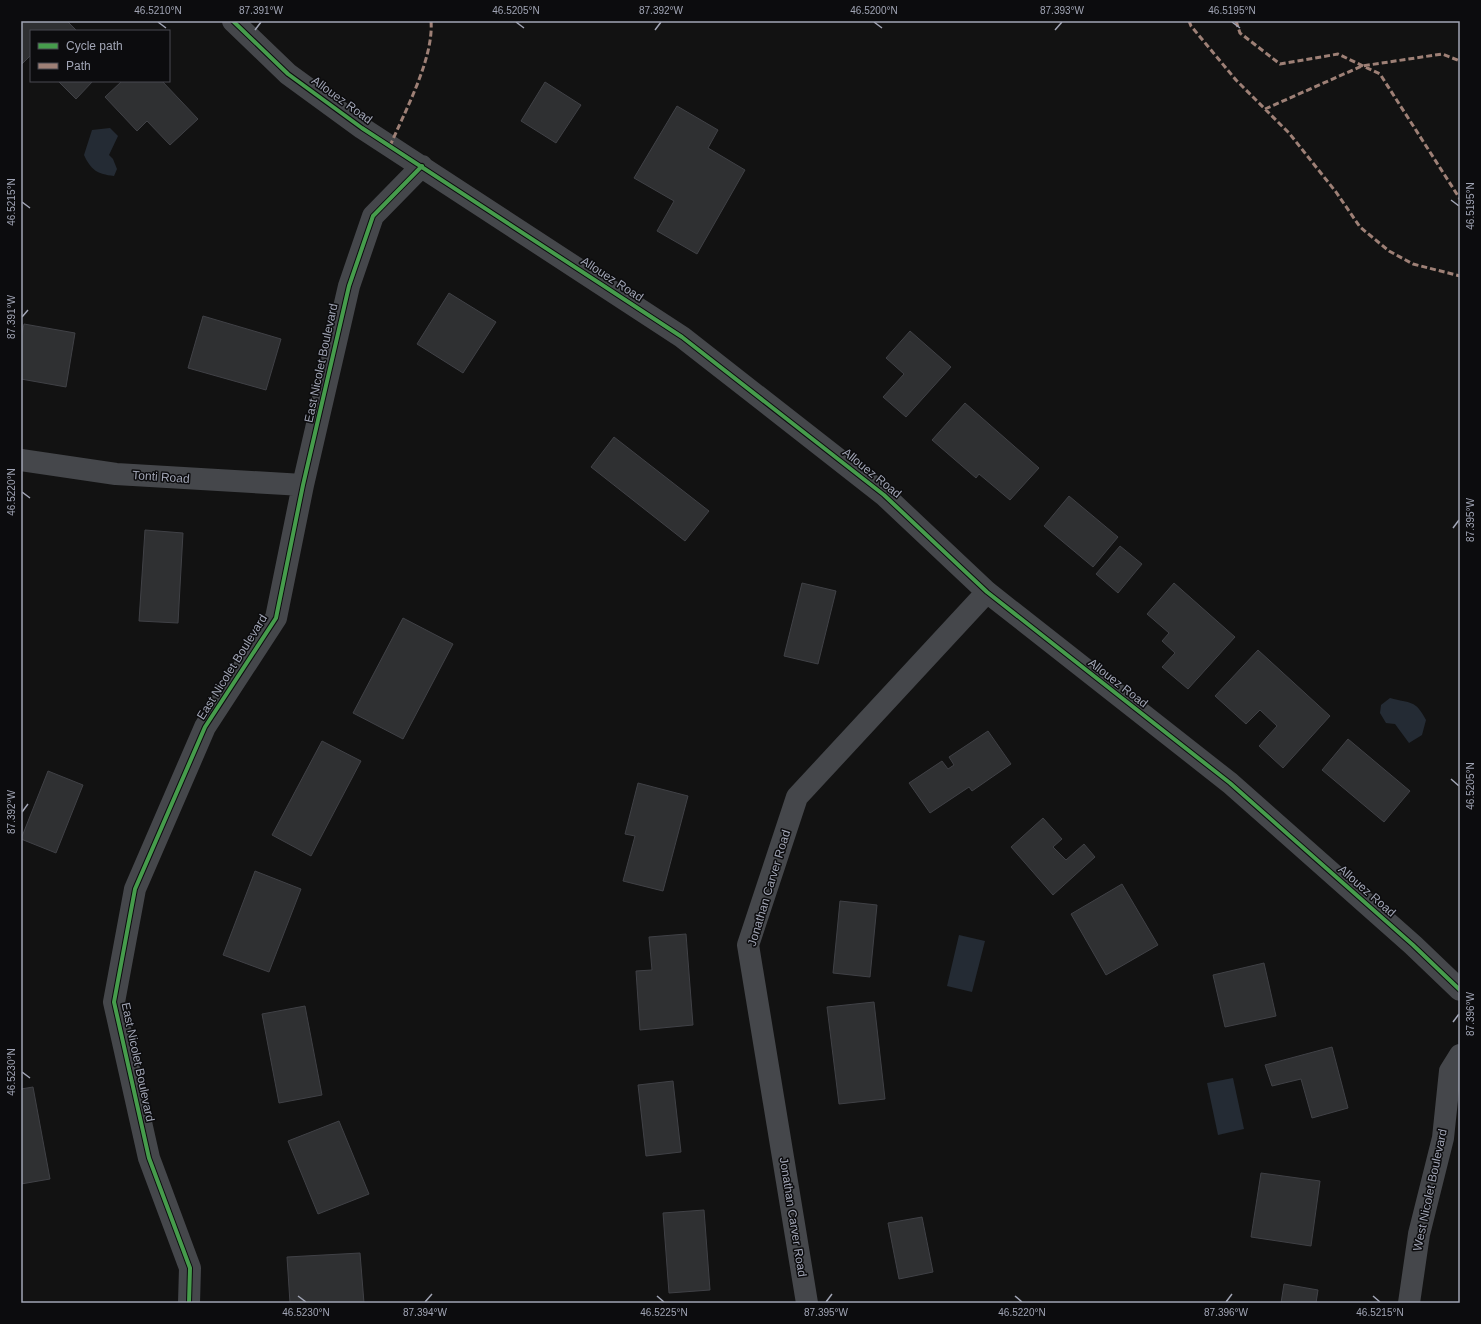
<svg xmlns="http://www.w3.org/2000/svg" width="1481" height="1324" viewBox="0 0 1481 1324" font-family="Helvetica,sans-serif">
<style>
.water{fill:#242b34}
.building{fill:#2f3032;stroke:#404146}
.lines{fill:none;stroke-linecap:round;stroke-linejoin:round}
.minor{stroke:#45474b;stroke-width:22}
.quiet{stroke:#9e8076;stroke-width:3;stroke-dasharray:6 3;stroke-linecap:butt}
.cycleway-casing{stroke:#0c0c0e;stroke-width:6}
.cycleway{stroke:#469c4c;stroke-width:4}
.ticks{fill:none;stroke:#a1a5b5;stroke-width:1.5}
.labels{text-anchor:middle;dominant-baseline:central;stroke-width:3;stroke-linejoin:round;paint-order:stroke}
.street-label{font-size:12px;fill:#a1a5b5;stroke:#0c0c0e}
.neatline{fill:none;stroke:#a1a5b5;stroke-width:1.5}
.ticks-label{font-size:10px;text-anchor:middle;fill:#a1a5b5}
</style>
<rect width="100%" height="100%" fill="#121212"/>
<path class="water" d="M110,128L118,136L109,155L113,159L117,169L114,176C97,174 91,170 84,155L92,130Z
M1390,698C1411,704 1415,699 1426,720L1422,735L1409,743L1395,724L1386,723L1380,713L1381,705Z
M959,935L985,941L972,992L947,986Z
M1233,1078L1244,1129L1218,1135L1207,1083Z"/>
<path class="building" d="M21,21H67L77,31H31V55L21,65Z
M58,81H93L76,99Z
M122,81H162L198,119L170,145L147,121L137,131L105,97Z
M545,82L581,105L556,143L521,121Z
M677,106L718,130L708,148L745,170L697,254L657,231L674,201L634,178Z
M449,293L496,322L463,373L417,344Z
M203,316L281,339L266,390L188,368Z
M24,324L75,333L66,387L21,379V338Z
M910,331L951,367L906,417L883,397L904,374L886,358Z
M965,403L1039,468L1010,500L979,474L976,478L932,440Z
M614,437L709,511L685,541L591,467Z
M1069,496L1118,537L1093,567L1044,526Z
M145,530L183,533L178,623L139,621Z
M1120,546L1142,564L1118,593L1096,574Z
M802,583L836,591L818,664L784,656Z
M1174,583L1235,637L1188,689L1162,667L1175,653L1162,641L1169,633L1147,614Z
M403,618L453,644L403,739L353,713Z
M1258,650L1330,716L1283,768L1259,746L1277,726L1260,710L1246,724L1215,696Z
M988,731L1011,764L972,791L969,787L930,813L909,783L942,761L948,769L954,765L949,757Z
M1348,739L1410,791L1384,822L1322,770Z
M322,741L361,761L311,856L272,835Z
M48,771L83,785L56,853L21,839Z
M638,783L688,796L663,891L623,881L635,836L625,834Z
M1043,818L1062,839L1053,847L1066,860L1084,844L1095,857L1053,895L1011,847Z
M255,871L301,889L269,972L223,955Z
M1122,884L1158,945L1106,975L1071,914Z
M840,901L877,905L870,977L833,973Z
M686,934L693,1025L640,1030L636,971L652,970L649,937Z
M1264,963L1276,1016L1225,1027L1213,975Z
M874,1002L885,1099L839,1104L827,1007Z
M305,1006L322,1095L279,1103L262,1014Z
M1332,1047L1348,1108L1312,1118L1301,1079L1272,1086L1265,1065Z
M673,1081L681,1152L646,1156L638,1085Z
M33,1087L50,1179L21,1184V1089Z
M339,1121L369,1194L318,1214L288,1141Z
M1261,1173L1320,1181L1311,1246L1251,1237Z
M704,1210L710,1290L669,1293L663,1213Z
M922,1217L933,1272L899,1279L888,1223Z
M360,1253L364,1303H290L287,1257Z
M1284,1284L1318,1290L1316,1303H1281Z"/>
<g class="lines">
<path class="minor" d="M233,21L288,74L362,128L682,337L884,495L987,592L1230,783L1413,945L1460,990
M21,460L116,474L303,485
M189,1303L190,1268L149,1158L114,1002L135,889L205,727L276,618L303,485L349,286L373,216L422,166
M807,1303L748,945L797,797L987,592
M1409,1303L1419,1234L1443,1138L1450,1071L1460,1055"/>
<path class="quiet" d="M1189,21L1191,26L1236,80L1289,133L1336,192L1360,227L1389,251L1413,264L1460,276
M1236,21L1240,33L1280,64L1338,54L1380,74L1460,199
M1265,109L1362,66L1442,54L1460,61
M390,146C405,111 434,58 431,21"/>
<defs>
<path id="cycleway" d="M233,21L288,74L362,128L682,337L884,495L987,592L1230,783L1413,945L1460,990
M189,1303L190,1268L149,1158L114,1002L135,889L205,727L276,618L303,485L349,286L373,216L422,166"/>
</defs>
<use href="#cycleway" class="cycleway-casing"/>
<use href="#cycleway" class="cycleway"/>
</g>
<path class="ticks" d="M158,22L166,28M516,22L524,28M874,22L882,28M1232,22L1240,28M255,30L261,22M655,30L661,22M1055,30L1062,22M1451,200L1459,206M22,202L30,208M22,317L28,310M22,492L30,498M1453,528L1459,520M1451,779L1459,786M22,812L28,804M1453,1022L1459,1014M22,1072L30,1078M298,1296L306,1302M657,1296L664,1302M1015,1296L1022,1302M1373,1296L1380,1302M425,1302L432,1294M826,1302L832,1294M1226,1302L1232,1294"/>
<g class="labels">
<g class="street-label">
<text transform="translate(342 100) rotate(36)">Allouez Road</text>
<text transform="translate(612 279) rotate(33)">Allouez Road</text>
<text transform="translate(321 363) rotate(-78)">East Nicolet Boulevard</text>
<text transform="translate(872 473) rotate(39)">Allouez Road</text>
<text transform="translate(161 477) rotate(4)">Tonti Road</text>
<text transform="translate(232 667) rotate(-58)">East Nicolet Boulevard</text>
<text transform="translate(1118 683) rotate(38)">Allouez Road</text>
<text transform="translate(769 888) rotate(-73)">Jonathan Carver Road</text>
<text transform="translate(1367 891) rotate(41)">Allouez Road</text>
<text transform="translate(138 1062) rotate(78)">East Nicolet Boulevard</text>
<text transform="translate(1430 1190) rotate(-78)">West Nicolet Boulevard</text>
<text transform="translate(793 1217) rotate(81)">Jonathan Carver Road</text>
</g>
</g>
<rect width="1481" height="1324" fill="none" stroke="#0c0c0e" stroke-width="44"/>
<rect x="30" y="30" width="140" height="52" fill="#0c0c0e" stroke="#484951"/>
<rect x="38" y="43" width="20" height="6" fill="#469c4c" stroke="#484951"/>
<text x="66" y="50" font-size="12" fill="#a1a5b5">Cycle path</text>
<rect x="38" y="63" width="20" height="6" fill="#9e8076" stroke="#484951"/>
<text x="66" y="70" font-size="12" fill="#a1a5b5">Path</text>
<rect x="22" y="22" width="1437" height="1280" class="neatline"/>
<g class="ticks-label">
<text x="158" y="14">46.5210°N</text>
<text x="261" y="14">87.391°W</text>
<text x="516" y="14">46.5205°N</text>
<text x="661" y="14">87.392°W</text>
<text x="874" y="14">46.5200°N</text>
<text x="1062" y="14">87.393°W</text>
<text x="1232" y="14">46.5195°N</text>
<text transform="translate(11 202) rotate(-90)" y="4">46.5215°N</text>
<text transform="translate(1470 206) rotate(-90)" y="4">46.5195°N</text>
<text transform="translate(11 317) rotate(-90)" y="4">87.391°W</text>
<text transform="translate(11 492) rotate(-90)" y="4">46.5220°N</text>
<text transform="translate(1470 520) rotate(-90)" y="4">87.395°W</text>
<text transform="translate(1470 786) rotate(-90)" y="4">46.5205°N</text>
<text transform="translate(11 812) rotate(-90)" y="4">87.392°W</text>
<text transform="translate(1470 1014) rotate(-90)" y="4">87.396°W</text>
<text transform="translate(11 1072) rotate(-90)" y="4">46.5230°N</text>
<text x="306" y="1316">46.5230°N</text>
<text x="425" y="1316">87.394°W</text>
<text x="664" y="1316">46.5225°N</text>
<text x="826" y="1316">87.395°W</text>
<text x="1022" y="1316">46.5220°N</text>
<text x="1226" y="1316">87.396°W</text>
<text x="1380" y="1316">46.5215°N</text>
</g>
</svg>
